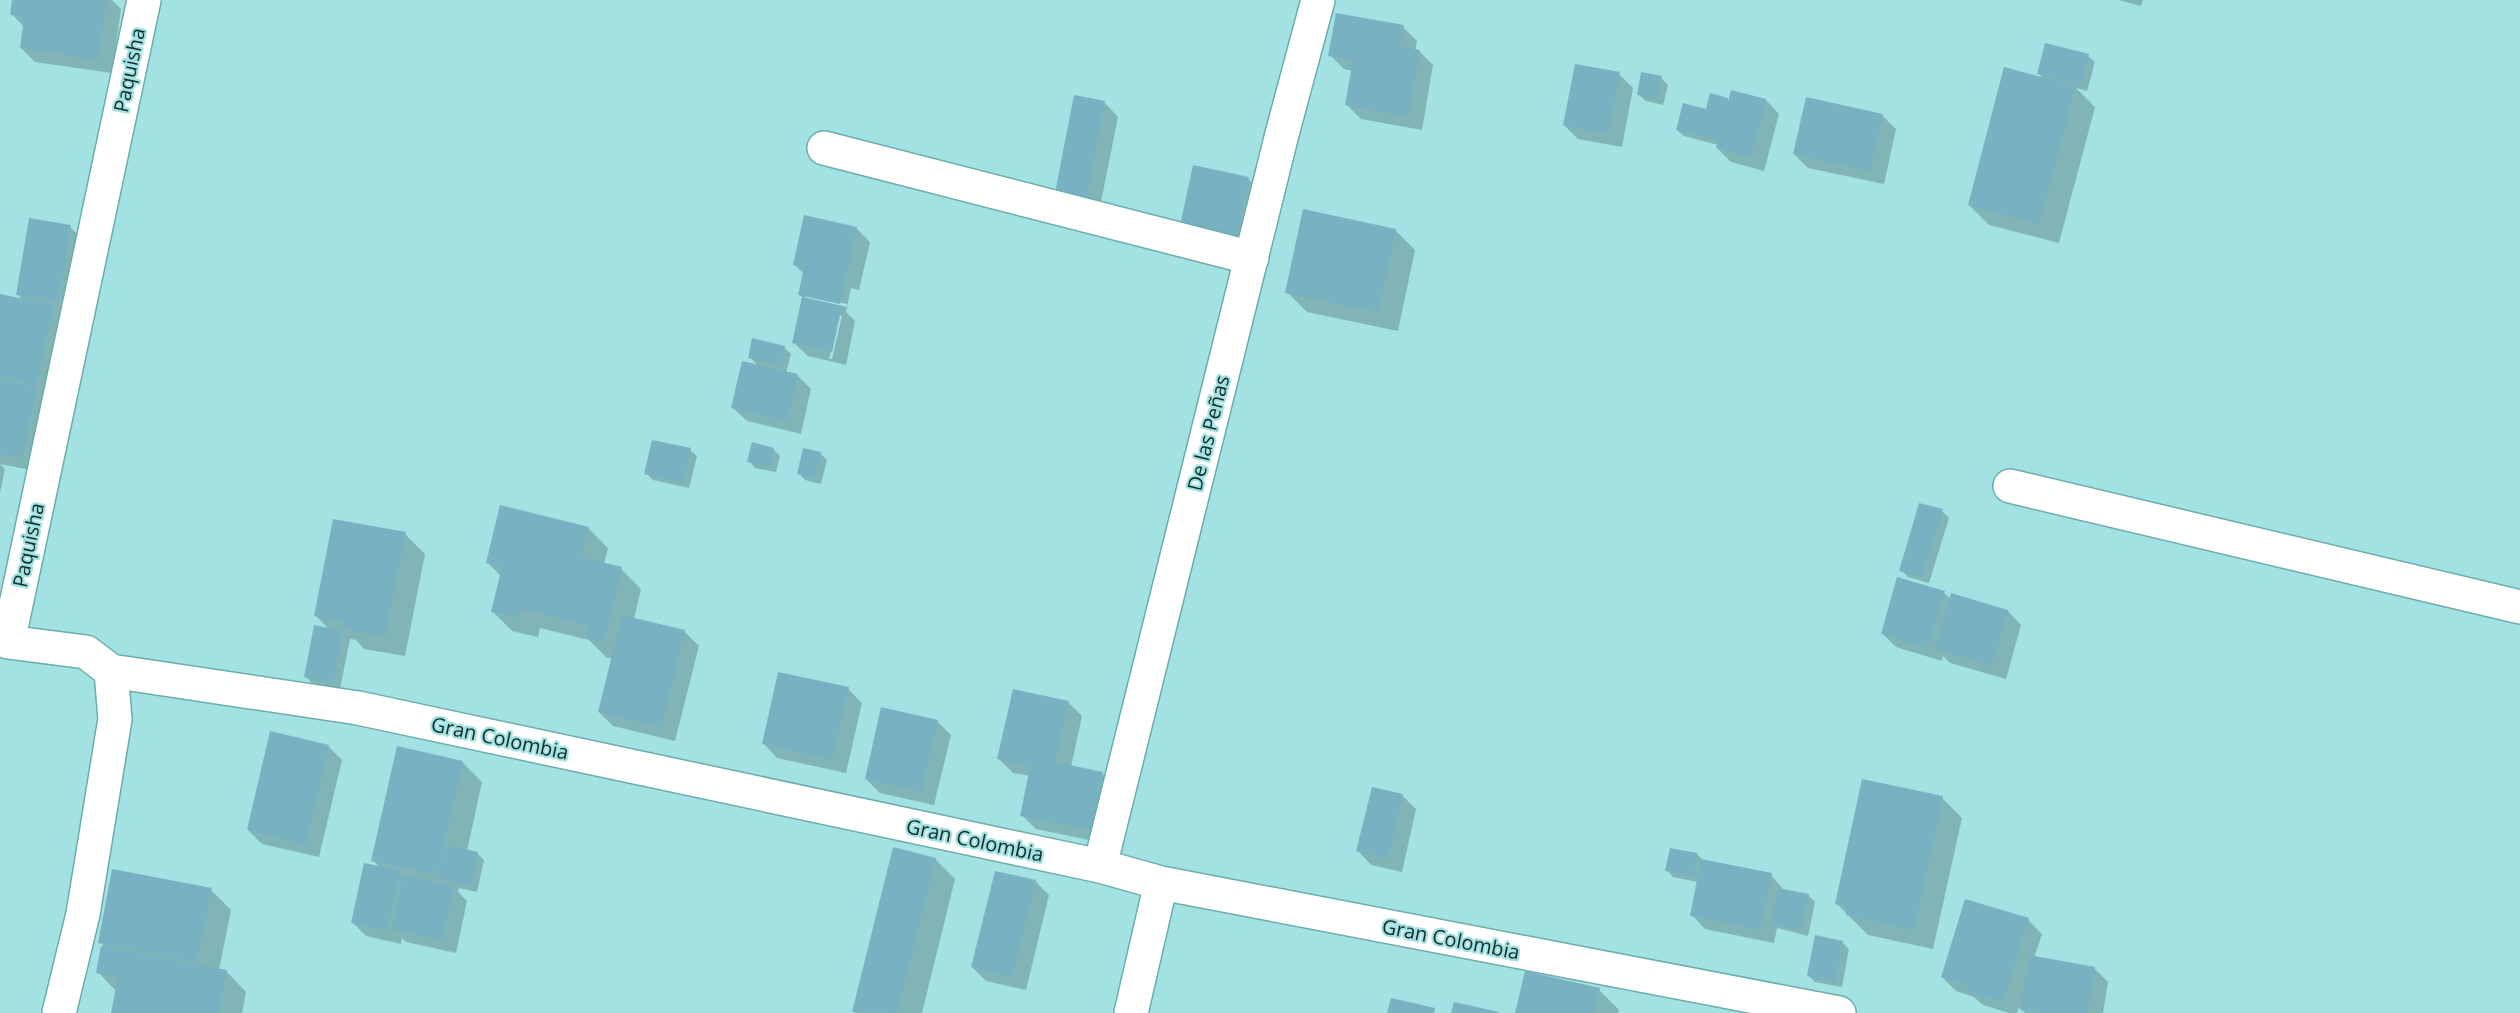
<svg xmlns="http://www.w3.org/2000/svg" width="2520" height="1013" viewBox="0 0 2520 1013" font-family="'Open Sans',sans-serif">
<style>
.shadow{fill:#0003;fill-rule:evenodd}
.building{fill:#78b2c2}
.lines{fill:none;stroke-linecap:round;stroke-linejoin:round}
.minor-casing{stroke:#6dacac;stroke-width:36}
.minor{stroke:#fff;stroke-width:33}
.labels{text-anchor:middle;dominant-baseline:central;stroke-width:4.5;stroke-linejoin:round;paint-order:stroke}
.street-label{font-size:20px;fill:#132d2d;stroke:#a2e2e2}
</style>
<rect width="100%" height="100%" fill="#a2e2e2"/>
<path class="shadow" d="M14,0H112L121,9L112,73L35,62L21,48L24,27L12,14Z
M2119,0H2143L2141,6Z
M1403,27L1417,41L1415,51L1420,52L1433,65L1422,130L1361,119L1347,105L1353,71L1344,69L1330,55Z
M2088,56L2095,62L2087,91L2076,88L2095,107L2059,243L1989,225L1969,205L2044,79L2039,74Z
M1619,74L1633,88L1622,147L1578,139L1564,125Z
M1661,78L1668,85L1663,105L1646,101L1639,95Z
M1727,99L1730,102L1766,100L1779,114L1764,171L1731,162L1717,148L1718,145L1684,136L1677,130Z
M1105,103L1118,117L1099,212L1070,207Z
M1882,115L1896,129L1884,184L1808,168L1794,154Z
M1248,179L1262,192L1249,255L1194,244Z
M70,227L84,241L71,316L59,313L67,321L36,471L0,464L5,469L0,493V296L24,301L17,294Z
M856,228L870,242L859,290L851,288L846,312L855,321L846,365L808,356L794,343L804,299L799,294L804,274L795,265ZM805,295L847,304V307L805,298ZM839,316H842L832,359H829Z
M1395,230L1415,250L1398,331L1307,312L1287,292Z
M784,347L791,354L786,373L797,375L811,389L801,434L747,421L733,408L759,367L750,357Z
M773,449L780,456L776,472L755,468L749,461Z
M690,450L697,456L689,488L653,480L646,473Z
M820,453L827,460L821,484L805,480L799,473Z
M1942,511L1949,518L1929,583L1908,577L1901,570Z
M588,528L608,548L604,564L621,569L641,589L634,619L685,632L699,646L675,741L613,726L599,712L613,659L606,657L589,640L540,628L538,637L512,631L492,611L501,576L488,563Z
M405,534L425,554L405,656L364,649L356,640L350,639L340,689L312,683L305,676L330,630L316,616Z
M1944,593L1951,599L2008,611L2021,625L2006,679L1950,663L1943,656L1942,661L1896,647L1882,633Z
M848,689L862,703L846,773L777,758L764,744Z
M1068,702L1082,716L1071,767L1102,773L1116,787L1104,843L1036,829L1022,815L1030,776L1013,773L999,759Z
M937,721L951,735L934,805L880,793L866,779Z
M329,747L342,760L319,857L262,844L248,830Z
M462,762L482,782L467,851L477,853L484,860L477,892L459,888L458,892L467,901L456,953L406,942L402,938L401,944L366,936L353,923L381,869L373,860Z
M1403,796L1416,809L1402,872L1371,865L1358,851Z
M1942,798L1962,818L1933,949L1868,935L1837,904Z
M1697,854L1704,861L1771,875L1784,890L1808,895L1815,902L1808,936L1777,928L1774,943L1705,929L1692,915L1698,882L1673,877L1667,870Z
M935,859L955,879L922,1013H855Z
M1035,881L1049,895L1026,990L986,981L972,967Z
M211,890L231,910L219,970L226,971L246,992L242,1013H113L117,992L98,972L103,945L100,942Z
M2028,920L2042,934L2034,958L2094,968L2108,982L2103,1013H2025L2019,1007L2017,1013H2009L1983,1005L1974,997L1956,991L1942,977Z
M1842,942L1849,949L1842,987L1815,982L1809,976Z
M1599,990L1619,1010L1618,1013H1517Z"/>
<path class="building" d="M12,0H107L98,60L20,48L24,17L10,15Z
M1336,13L1404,25L1400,46L1420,50L1408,117L1345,105L1353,60L1328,56Z
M2045,43L2089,54L2081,85L2037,74Z
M1575,64L1620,72L1608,134L1563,125Z
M2004,67L2076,86L2039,224L1968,205Z
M1641,72L1662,76L1657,99L1637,95Z
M1731,90L1766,99L1751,158L1716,148L1718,140L1676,130L1683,103L1706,109L1710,93L1728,98L1720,133Z
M1074,95L1105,101L1086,199L1055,193Z
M1806,97L1883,114L1870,171L1793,154Z
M1193,165L1249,177L1235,242L1179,230Z
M1303,209L1396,229L1378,312L1285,293Z
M804,215L857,227L840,304L798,295L804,268L793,265Z
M29,218L71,225L58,303L16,295Z
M0,294L53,305L37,385L0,378Z
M802,297L842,306L832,352L792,343Z
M752,338L785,346L780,365L748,358Z
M742,361L798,374L788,421L731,408Z
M0,380L37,387L29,426L0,420Z
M0,421L29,427L22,458L0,454Z
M652,440L691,448L683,483L644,474Z
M752,442L774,448L770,467L747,462Z
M803,448L821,452L815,478L797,474Z
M1919,503L1943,509L1922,577L1899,571Z
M500,505L589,527L581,557L622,567L604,642L585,638L587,625L521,609L519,618L491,612L502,567L486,563Z
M333,519L406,532L385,637L343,629L344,622L314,616Z
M1897,577L1945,591L1928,648L1881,634Z
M1951,593L2008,610L1992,666L1935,649Z
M622,615L685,630L661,728L598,712Z
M314,625L343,631L333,683L304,677Z
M778,672L849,687L832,760L762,744Z
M1013,689L1069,701L1055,762L1103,772L1090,830L1020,816L1030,767L1037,768L997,759Z
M881,707L938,720L921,792L865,779Z
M270,731L329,745L306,845L247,830Z
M397,746L463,761L437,875L371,861Z
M1862,779L1943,796L1914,930L1846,915L1847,907L1835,904Z
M1372,787L1403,794L1388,859L1356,851Z
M446,845L478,852L471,886L438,879Z
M893,847L936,858L897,1013L852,1012Z
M1670,848L1697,853L1693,876L1665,871Z
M1701,859L1772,873L1760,930L1690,916Z
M364,863L401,871L387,931L351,923Z
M112,869L212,888L197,962L98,943Z
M995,871L1036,880L1012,977L971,967Z
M403,875L454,886L442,941L391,929Z
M1778,888L1809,894L1801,930L1771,924Z
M1965,899L2029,918L2003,1002L1967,992L1968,986L1941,977Z
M1815,935L1843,941L1835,982L1807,976Z
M101,946L227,970L219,1013H111L118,977L96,973Z
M2029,955L2095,967L2087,1013H2039L2020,1010Z
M1525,971L1600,988L1594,1013H1515Z
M1391,998L1435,1008L1434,1013H1387Z
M1454,1002L1499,1012V1013H1451Z"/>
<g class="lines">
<defs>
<path id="minor" d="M824,148L1252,258
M2010,486L2520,607
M111,671L358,708L1100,866L1161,883L1839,1013
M1100,866L1282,134L1318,0
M59,1013L83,914L115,719L111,671L86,652L8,642L144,0
M1131,1013L1161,883"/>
</defs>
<use href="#minor" class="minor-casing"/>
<use href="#minor" class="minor"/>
</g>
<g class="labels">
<g class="street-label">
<text transform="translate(129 70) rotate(-78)">Paquisha</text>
<text transform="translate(1208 433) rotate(-76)">De las Peñas</text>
<text transform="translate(28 545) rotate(-78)">Paquisha</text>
<text transform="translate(500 738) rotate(12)">Gran Colombia</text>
<text transform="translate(975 840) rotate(12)">Gran Colombia</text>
<text transform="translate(1451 939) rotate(11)">Gran Colombia</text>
</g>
</g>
</svg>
